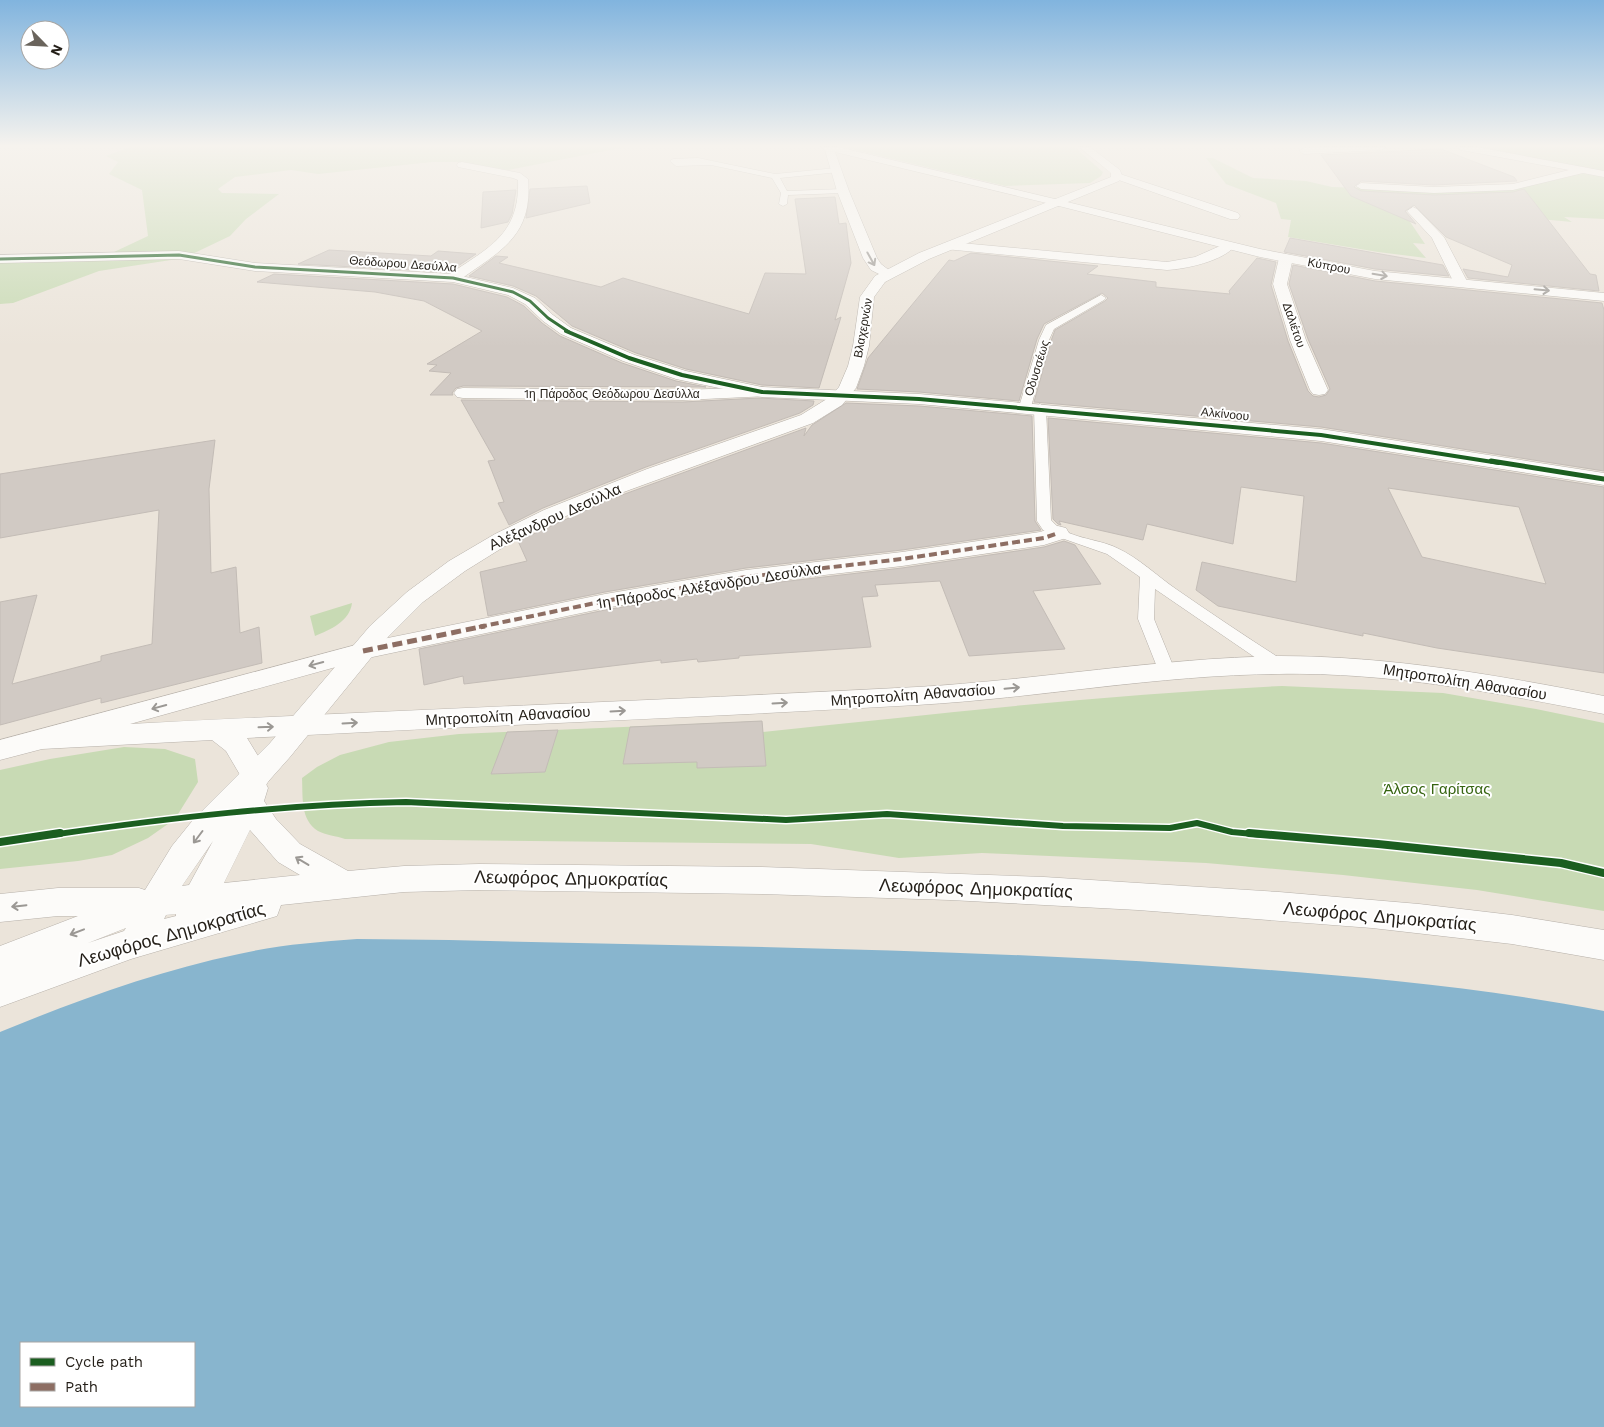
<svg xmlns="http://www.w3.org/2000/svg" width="1604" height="1427" viewBox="0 0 1604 1427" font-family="'Work Sans',sans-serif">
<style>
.green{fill:#c8dab4}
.water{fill:#88b5ce;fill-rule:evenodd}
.building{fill:#d1cac4;stroke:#c3bcb6;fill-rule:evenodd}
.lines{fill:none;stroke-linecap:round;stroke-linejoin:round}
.service-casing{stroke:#b7b1aa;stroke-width:1}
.pedestrian-casing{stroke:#b7b1aa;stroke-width:1}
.minor-casing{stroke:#b7b1aa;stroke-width:1}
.tertiary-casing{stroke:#b7b1aa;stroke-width:1}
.secondary-casing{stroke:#b7b1aa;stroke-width:1}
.service{fill:#fcfbf9;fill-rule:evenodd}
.pedestrian{fill:#fcfbf9;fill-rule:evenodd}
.minor{fill:#fcfbf9;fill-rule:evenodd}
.tertiary{fill:#fcfbf9;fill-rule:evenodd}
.secondary{fill:#fcfbf9;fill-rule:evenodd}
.quiet-far1{stroke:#8d6e63;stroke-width:4;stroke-dasharray:8 4;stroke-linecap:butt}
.quiet{stroke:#8d6e63;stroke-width:5;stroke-dasharray:10 5;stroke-linecap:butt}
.cycleway-far4-casing{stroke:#fff;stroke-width:5}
.cycleway-far3-casing{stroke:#fff;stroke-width:5.5}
.cycleway-far2-casing{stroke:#fff;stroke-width:8}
.cycleway-far1-casing{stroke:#fff;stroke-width:9}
.cycleway-casing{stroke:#fff;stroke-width:11}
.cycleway-far4{stroke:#1b5e20;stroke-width:3}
.cycleway-far3{stroke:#1b5e20;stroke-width:4}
.cycleway-far2{stroke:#1b5e20;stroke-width:5}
.cycleway-far1{stroke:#1b5e20;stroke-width:6}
.cycleway{stroke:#1b5e20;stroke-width:8}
.oneway{stroke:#9b9894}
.labels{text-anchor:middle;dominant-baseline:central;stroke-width:4;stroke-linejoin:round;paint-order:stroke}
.far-street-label{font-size:12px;fill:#241f18;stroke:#fff}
.street-label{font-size:15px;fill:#241f18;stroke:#fff}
.park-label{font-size:15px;fill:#366411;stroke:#fff}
.near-street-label{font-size:18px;fill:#241f18;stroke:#fff}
</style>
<rect width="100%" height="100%" fill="#ebe4da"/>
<path class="green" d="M130,147H626L508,170L458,162H432L318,174L291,170L235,177L218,189L222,193L279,194L246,219L230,236L184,258L99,271L13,303L0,304V263L95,261L148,236L142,190L109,174L118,162L106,156Z
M843,147H1074L1103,172L1101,176L1090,183L1005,186Z
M1468,147H1604V219L1564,217L1572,222C1514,217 1456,207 1398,204L1425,244L1413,243L1426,258L1378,252L1288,237L1291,220L1281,219L1276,203L1226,184L1206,158H1213L1253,178L1306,181L1332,187L1435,190L1513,187L1589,168Z
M352,603C350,621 330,630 315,636L310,616Z
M1282,686L1443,693L1536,709L1604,723V911L1477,890L1343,875L1206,863L982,853L899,858L811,844L345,839C337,836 325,835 318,831C300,820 303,796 302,778L317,767L340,755L389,742L459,734L762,721L763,732C936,714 1109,694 1282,686Z
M124,747L165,749L195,759L198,782L175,819L148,838L112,855L78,861L0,869V770L50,759Z"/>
<path class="water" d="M357,939L449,940C693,946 938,948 1182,964C1323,973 1465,984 1604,1011V1427H0V1032C78,1000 157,971 239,954C278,945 317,942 357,939ZM21,1343H194V1406H21Z"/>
<path class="building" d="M1441,149L1514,177L1517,181L1434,185L1361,181L1354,187L1361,191L1434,195L1513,192L1524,189L1590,274L1596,275L1599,291L1468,278L1463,269L1508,277L1512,265L1446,237L1414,205L1405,211L1416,224L1351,196L1321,155Z
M587,186L590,203L526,218L530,189Z
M516,190L512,214L508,222L481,228L483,192Z
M835,197L839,224L846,223L851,263L835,320L841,317L819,388L762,385L686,369L636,353L572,326L536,296L513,286L469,276L496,256L508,257L499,263L601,287L623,278L749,314L765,273L806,274L795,199Z
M1290,238L1443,265L1449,276L1375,269L1284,252Z
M329,250L431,256L438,251L476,254L449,272L298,264Z
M971,253L1098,266L1087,274L1156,282V287L1230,294L1229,291L1257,258L1276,262L1271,285L1288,341L1308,391L1313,396L1319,397L1326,395L1330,389L1308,339L1289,284L1293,265L1375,281L1602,303L1604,310V471L1321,427L1034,402L1051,341L1055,330L1105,301L1108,298L1102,293L1044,324L1037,339L1019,401L919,392L857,389L868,358L949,260L954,261Z
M274,274L453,284L507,297L524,306L542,323L560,336L622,363L676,381L706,387L463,386L456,388L452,393L453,395H430L451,373L429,371L437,365L427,364L482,331L424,301L375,292L257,282Z
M759,398L814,401L813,405L800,413L646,467L543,508L509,525L498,503L504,502L488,461L495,460L461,400L683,402Z
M846,403L919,406L1032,416L1035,521L1041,530L902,550L746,568L605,592L488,616L480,572L527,561L518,541L611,499L806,428L804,436L812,425Z
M1048,418L1321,443L1604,487V673L1437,648L1363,633V636L1218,606L1196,590L1202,562L1296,582L1304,496L1241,487L1233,544L1147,524L1143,540L1059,521L1061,525L1058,524L1053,519ZM1388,488L1519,507L1546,584L1422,557Z
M215,440L209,489L211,573L236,567L240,633L259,627L262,663L101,703V698L0,725V602L37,595L12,684L101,661V656L152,644L159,510L0,538V474Z
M1064,541L1075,545L1101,584L1033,591L1065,649L969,656L940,581L875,585L878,596L862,597L871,647L739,656V658L698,662L697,659L661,663V660L464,684L463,676L424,685L419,649L605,610L746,586L902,568L1044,547Z
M762,721L766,766L697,768V762L623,764L630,727Z
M558,730L545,772L491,774L507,732Z"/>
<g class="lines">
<defs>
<path id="service" d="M698,158L775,174L836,168H839V172L780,178L787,191L843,189L847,191L843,193L788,195L787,204L783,206L779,204L781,193L772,178L711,165L676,166L670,161L673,159Z
M1101,295L1106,298L1104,300L1054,329L1049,340L1031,407L1025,411L1021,410L1019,407L1039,340L1046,325Z
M1040,404L1046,408L1051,520C1066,539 1097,538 1117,548C1139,558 1157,576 1176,589C1212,614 1248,638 1284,661L1287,665L1284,669L1278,671L1272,669L1155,589L1154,619L1176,673L1173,677L1167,679L1161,677L1138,619L1140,577L1107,554L1050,534L1043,530L1037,521L1034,408Z"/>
<path id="pedestrian" d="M1058,526L1066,528L1069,533L1066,538L1044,545L902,566L746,584L605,608L363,659L354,657L350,651L354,645L363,643L605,594L746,570L902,552L1040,532Z"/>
<path id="minor" d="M821,147H838L1059,200L1065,203L1059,206L835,152L849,191L877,258L881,264L894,274L887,278L871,270L863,258L837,191L825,150Z
M1325,147H1386L1381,150L1304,154L1299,151L1304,148Z
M1456,147H1477L1604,171V177L1583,173L1513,190L1434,193L1361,189L1356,186L1361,183L1434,187L1513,184L1569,170L1461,150Z
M462,162L520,173L528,179C533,237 500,251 458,281H448L446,278L448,275C488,248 520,235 518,180L513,178L458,167L457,165L458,163Z
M1117,173L1238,213L1240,216L1238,219H1230L1113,178L1112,176Z
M1413,207L1417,209L1444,237L1468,283L1466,286H1456L1454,283L1432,238L1407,211Z
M950,242L1167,262L1195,257L1229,242L1235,246C1223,261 1186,269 1167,270L945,249L944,246Z
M1286,254L1293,258L1287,284L1306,340L1328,390L1325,394L1319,395L1313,394L1310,390L1290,340L1273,284L1279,258Z
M762,387L768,388L771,392L768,396L683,400L463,398L457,397L454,393L457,389L463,388L683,390Z"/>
<path id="tertiary" d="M1059,200L1260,249L1375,271L1604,293V301L1375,279L1260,257L1055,205L1053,203Z
M179,251L255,263L453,274L513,288L535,298L553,315L571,328L635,355L686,371L762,387L919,394L1321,429L1604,473V485L1321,441L919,404L762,397L676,379L623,361L561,334L543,321L525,304L508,295L453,282L255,271L179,259L0,263V255Z
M363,643L372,645L376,651L372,657L130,724C392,710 655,701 917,687C1038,680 1159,658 1280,656C1389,656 1497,675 1604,696V714C1497,693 1389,672 1279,674C1158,675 1038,698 917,705C694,718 470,726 247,738L271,777L266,785L256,788L246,785L226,751L212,740L42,749L0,760V740Z"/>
<path id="secondary" d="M1079,147H1090L1120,170L1122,176L1119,181L929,259L885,282L874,297L869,346L864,366L856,388L842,405L813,423L610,497L559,519L510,543L465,571L423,602L388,637L290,757L266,784L268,788L264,801L276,819L300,844L348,871L404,866L479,864L762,867L1044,877L1279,892L1419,904L1512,915L1604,930V960L1512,944L1372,928L1138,910L950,900L762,894L479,890L404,892L281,905L277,916L131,959L0,1007V946L78,916H58L0,922V894L58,888H139L145,890L172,846L193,820L270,743L370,626L407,592L449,561L495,534L544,510L647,469L801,415L830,397L839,387L848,366L853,346L860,297L875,276L919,253L1111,177V173ZM250,830L278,862L300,875L224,883ZM213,841L189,885L182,886ZM176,914V916L164,919L166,915ZM126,928L124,931L88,943Z"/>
</defs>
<use href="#service" class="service-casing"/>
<use href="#pedestrian" class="pedestrian-casing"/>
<use href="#minor" class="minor-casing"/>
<use href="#tertiary" class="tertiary-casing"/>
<use href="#secondary" class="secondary-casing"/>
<use href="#service" class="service"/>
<use href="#pedestrian" class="pedestrian"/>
<use href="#minor" class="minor"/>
<use href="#tertiary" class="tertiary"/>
<use href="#secondary" class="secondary"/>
<path class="quiet-far1" d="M479,627L605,601L746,577L902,559L1044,538L1058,533"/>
<path class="quiet" d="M363,651L485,626"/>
<defs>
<path id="cycleway-far4" d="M0,259L179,255L255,267L453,278L513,292L530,301L548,318L569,332"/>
<path id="cycleway-far3" d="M566,331L629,358L682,375L762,392L919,399L1321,435L1499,463"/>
<path id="cycleway-far2" d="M1491,461L1604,479"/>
<path id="cycleway-far1" d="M51,835C169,818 287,804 406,802L786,820L887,814L1063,826L1170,828L1197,823L1232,832L1264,835"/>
<path id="cycleway" d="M1249,833L1378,844L1561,863L1604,873
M0,842L60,833"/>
</defs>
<use href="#cycleway-far4" class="cycleway-far4-casing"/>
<use href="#cycleway-far3" class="cycleway-far3-casing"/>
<use href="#cycleway-far2" class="cycleway-far2-casing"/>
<use href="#cycleway-far1" class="cycleway-far1-casing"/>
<use href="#cycleway" class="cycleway-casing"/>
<use href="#cycleway-far4" class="cycleway-far4"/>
<use href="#cycleway-far3" class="cycleway-far3"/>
<use href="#cycleway-far2" class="cycleway-far2"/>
<use href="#cycleway-far1" class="cycleway-far1"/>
<use href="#cycleway" class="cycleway"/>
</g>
<defs><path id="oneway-shaft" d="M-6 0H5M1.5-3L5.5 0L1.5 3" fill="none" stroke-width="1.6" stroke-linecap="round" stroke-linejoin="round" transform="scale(1.25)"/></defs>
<g class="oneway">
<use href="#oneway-shaft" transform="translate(871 259) rotate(61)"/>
<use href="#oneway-shaft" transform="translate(1380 275) rotate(9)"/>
<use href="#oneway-shaft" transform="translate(1542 290) rotate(5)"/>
<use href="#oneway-shaft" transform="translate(316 664) rotate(165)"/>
<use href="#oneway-shaft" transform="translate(1012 688) rotate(-5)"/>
<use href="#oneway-shaft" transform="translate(780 703) rotate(-3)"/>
<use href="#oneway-shaft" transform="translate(159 707) rotate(165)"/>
<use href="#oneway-shaft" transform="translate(618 711) rotate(-3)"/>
<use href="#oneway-shaft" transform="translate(350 723) rotate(-3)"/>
<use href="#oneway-shaft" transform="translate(266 727) rotate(-2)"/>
<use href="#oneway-shaft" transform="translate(198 837) rotate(127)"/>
<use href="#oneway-shaft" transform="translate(302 861) rotate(-149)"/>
<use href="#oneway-shaft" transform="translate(19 906) rotate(174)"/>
<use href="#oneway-shaft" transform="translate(77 932) rotate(159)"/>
</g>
<linearGradient id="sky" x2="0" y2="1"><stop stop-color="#81b4de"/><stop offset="0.42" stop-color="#f6f3ee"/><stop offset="1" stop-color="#f6f3ee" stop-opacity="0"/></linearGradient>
<rect width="1604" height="347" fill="url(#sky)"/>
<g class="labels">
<g class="far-street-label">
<text transform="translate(403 264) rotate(4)">Θεόδωρου Δεσύλλα</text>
<text transform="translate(1329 266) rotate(11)">Κύπρου</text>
<text transform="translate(1294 325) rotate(71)">Δαλιέτου</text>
<text transform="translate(863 328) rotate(-80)">Βλαχερνών</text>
<text transform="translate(1037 368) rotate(-73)">Οδυσσέως</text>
<text x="612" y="394">1η Πάροδος Θεόδωρου Δεσύλλα</text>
<text transform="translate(1225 414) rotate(6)">Αλκίνοου</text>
</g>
<g class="street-label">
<text transform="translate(555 517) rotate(-24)">Αλέξανδρου Δεσύλλα</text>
<text transform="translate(709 586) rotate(-9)">1η Πάροδος Αλέξανδρου Δεσύλλα</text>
<text transform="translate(1465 682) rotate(9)">Μητροπολίτη Αθανασίου</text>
<text transform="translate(913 695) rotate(-4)">Μητροπολίτη Αθανασίου</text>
<text transform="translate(508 716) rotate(-3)">Μητροπολίτη Αθανασίου</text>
</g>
<g class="park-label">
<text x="1437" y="789">Άλσος Γαρίτσας</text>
</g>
<g class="near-street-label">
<text transform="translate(571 878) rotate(1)">Λεωφόρος Δημοκρατίας</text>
<text transform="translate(976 888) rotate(2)">Λεωφόρος Δημοκρατίας</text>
<text transform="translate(1380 916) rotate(5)">Λεωφόρος Δημοκρατίας</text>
<text transform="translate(171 934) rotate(-16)">Λεωφόρος Δημοκρατίας</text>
</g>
</g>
<rect x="20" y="1342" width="175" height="65" fill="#ffffff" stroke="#a7a5a3"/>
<rect x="30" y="1358" width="25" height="8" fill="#1b5e20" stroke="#a7a5a3"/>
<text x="65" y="1367" font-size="15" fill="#241f18">Cycle path</text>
<rect x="30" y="1383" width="25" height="8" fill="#8d6e63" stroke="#a7a5a3"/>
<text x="65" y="1392" font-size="15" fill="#241f18">Path</text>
<g transform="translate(45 45) rotate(114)"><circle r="24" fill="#ffffff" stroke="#a7a5a3"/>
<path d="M0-4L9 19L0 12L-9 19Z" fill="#6a645c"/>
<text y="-8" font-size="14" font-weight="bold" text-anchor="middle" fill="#241f18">N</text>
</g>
</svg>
